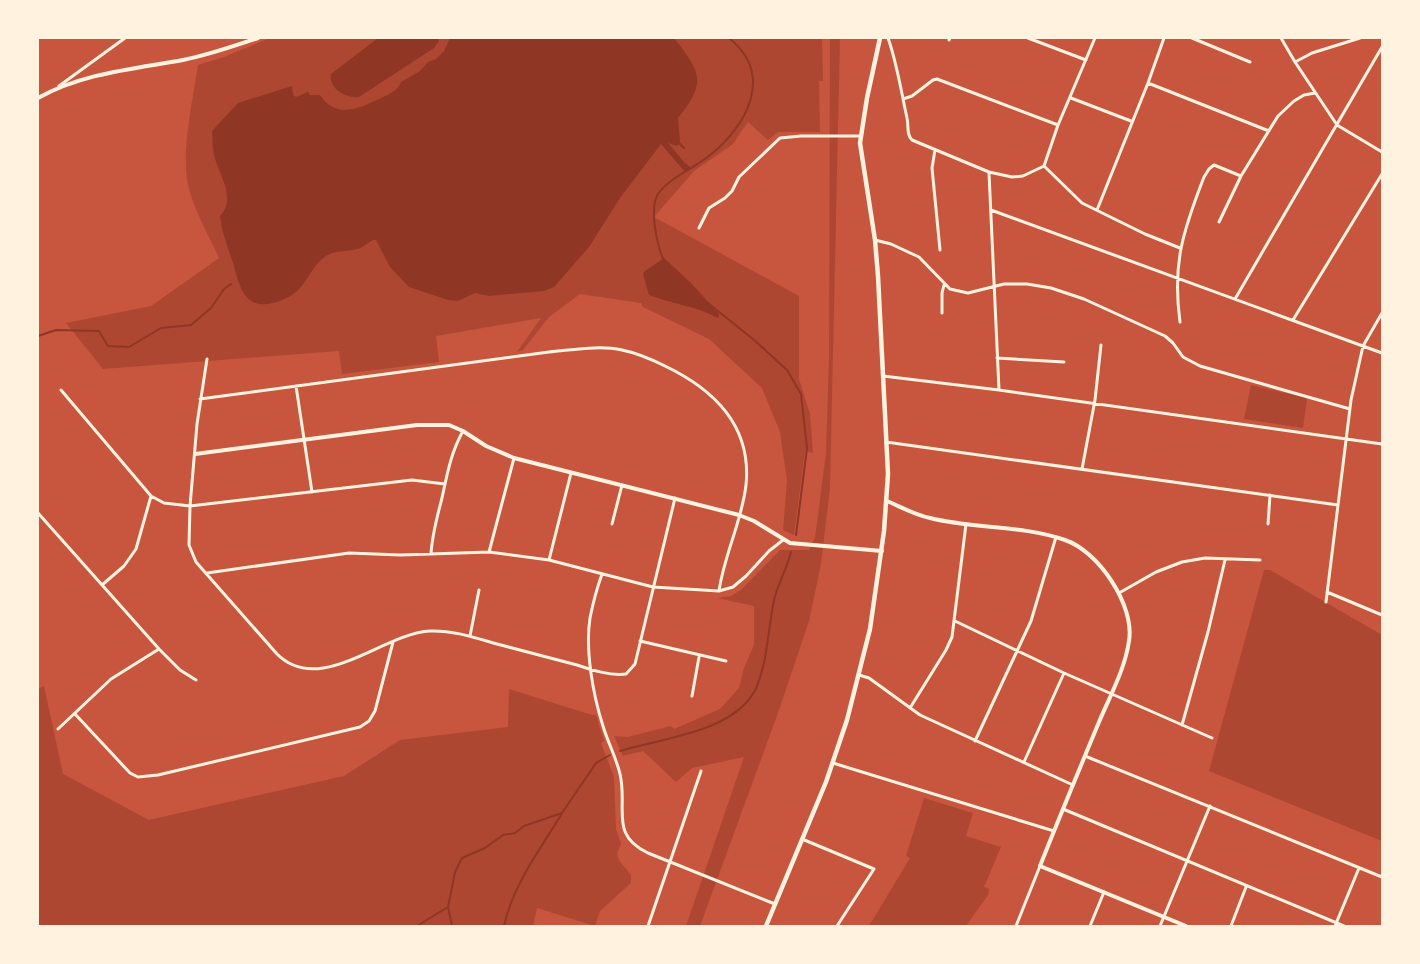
<svg xmlns="http://www.w3.org/2000/svg" width="1420" height="964" viewBox="0 0 1420 964" font-family="Poppins,sans-serif">
<style>
.green{fill:#ae4732}
.water{fill:#8f3625}
.lines{fill:none;stroke-linecap:round;stroke-linejoin:round}
.stream{stroke:#8f3625;stroke-width:2}
.minor{stroke:#fff3e0;stroke-width:3}
.tertiary{stroke:#fff3e0;stroke-width:4}
.secondary{stroke:#fff3e0;stroke-width:4}
.primary{stroke:#fff3e0;stroke-width:4.5}
</style>
<rect width="100%" height="100%" fill="#c8553d"/>
<path class="green" d="M270,38H822L823,81H819L820,132H778L768,140L748,122L733,144L694,171L654,217L799,296V379L810,414L813,453L805,451L794,535L783,530L787,481L780,432L762,388L709,339L643,307L641,303L580,294L549,317L523,350L517,352L541,318L436,336L439,362L342,374L339,351L103,369L66,323L151,306L219,258C208,234 194,210 188,185C181,152 193,99 198,65L224,57Z
M830,38H840L830,488L821,564L809,621L778,713L700,926H686L744,757L692,768L676,782L643,751L623,756L614,736L628,737L671,726L674,729L720,709L739,688L744,668L754,645V606L717,598L731,596L741,590L780,550H809L815,538L826,453L829,358Z
M1251,385L1307,398L1303,428L1244,419Z
M1264,570H1270L1382,635V841L1209,771Z
M44,686L63,774L149,820L344,776L400,740L508,727L509,689L592,715H596L604,741L601,743L614,777L616,829L621,844L617,853L619,860L631,875V883L600,911L595,926L537,908L533,926H38V689Z
M924,798L973,813L966,836L1001,847L984,887L989,889L988,895L966,926H869L910,858L906,856Z"/>
<path class="water" d="M378,38H438L439,41L434,48L359,97C346,99 328,88 331,74Z
M450,38H674C701,72 707,82 678,118L680,141L677,146L668,143L684,162L691,168L685,172L661,144L620,198L589,247L554,287L544,291L489,296L475,293L458,301L448,300L409,287L390,267L376,240H373C367,243 363,248 357,249C347,252 335,250 326,256C313,264 308,281 297,291C290,297 281,301 273,303C242,311 239,282 232,260C227,245 222,232 220,216C237,197 219,176 214,155C212,147 213,139 212,131L238,103L292,86L293,95L296,97L308,92L310,95H320C336,119 358,109 379,99C387,95 398,91 401,82L420,71L428,62L436,59L444,51Z
M664,258L692,284L719,314L718,318C696,306 672,304 649,295L643,274L645,271Z"/>
<g class="lines">
<path class="stream" d="M679,143L684,148
M664,261C657,246 649,208 658,194C670,177 693,169 709,156C747,126 775,75 729,38
M708,303L753,339L787,370L801,394L807,448L796,535
M38,336L56,330L99,331L108,346L129,347L161,328L191,325L211,308L224,289L231,284
M620,751C662,738 738,732 757,686C768,658 768,629 774,600C778,583 787,569 791,552
M448,907L452,926
M417,926L448,907L455,872L462,858L485,848L503,835L515,833L524,826L562,813L596,763L610,755
M504,926C513,885 539,851 561,815"/>
<path class="minor" d="M888,38C897,63 901,91 907,118C909,126 906,134 912,140L989,172L1012,177L1023,176L1044,166
M1028,38L1086,60
M1192,38L1250,62
M1281,38L1295,62L1337,125L1382,152
M949,40L950,38
M1295,62L1312,53L1360,38
M1148,83L1269,131
M59,86L125,38
M1071,98L1131,121
M903,99L912,96L933,80L937,79L1058,125
M935,150L932,168L940,250
M1044,166L1082,203L1145,234L1180,248
M1044,166L1058,125L1095,38
M989,173L999,390
M991,210L1382,353
M1097,210L1148,83L1164,38
M1219,222L1241,176L1278,116L1294,101L1304,95L1315,93
M699,228L709,208L725,198L732,191L739,177L780,138L801,136H860
M875,240L891,244L919,257L950,289L968,293L1004,284H1027L1051,288L1084,299L1165,336L1173,343L1183,357L1200,366L1350,409
M1235,299L1382,47
M942,313V293L944,285
M1293,320L1382,174
M1180,322C1172,264 1183,231 1204,177L1209,169L1214,165L1241,176
M997,358L1064,362
M207,359L197,424L190,506L189,545L196,562L277,654C320,697 383,633 430,631C453,630 476,638 497,644C524,651 550,658 577,665C592,670 610,676 626,674L635,664L675,498
M883,376L999,390L1382,444
M296,386L312,492
M61,390L151,496L164,503L190,506L412,480L445,484
M200,399L549,352C573,350 599,345 622,350C637,353 651,359 665,366C713,389 752,426 746,485C742,521 724,555 719,591
M886,442L1338,505
M1082,469L1095,400L1101,345
M38,513L159,649L180,670L196,680
M612,524L622,485
M1268,524L1270,495
M489,552L514,458
M431,554C432,535 437,517 442,498C447,475 451,452 463,431
M549,560L571,473
M207,573L349,553L401,555L489,552L549,560L653,587L719,591L733,587L746,576L769,551L783,540
M602,574C597,588 593,603 590,618C585,650 593,695 603,726C608,743 616,757 620,774C628,808 609,835 648,853L775,904
M102,585L124,566L136,549L151,496
M1327,592L1382,615
M1119,593L1156,572L1182,562L1205,558L1260,560
M1326,602L1351,400L1363,346L1382,313
M955,621L1064,673L1212,738
M470,636L479,590
M640,641L726,661
M859,675L869,678L920,715L1073,785
M692,696L699,657
M910,708L946,650L952,637L966,524
M75,714L130,773L138,777L158,775L360,727L369,721L375,711L393,642
M1182,725L1208,632L1225,560
M58,729L111,679L159,649
M975,741L1031,621L1056,537
M1085,756L1382,877
M1024,762L1064,673
M833,763L1054,831
M1063,809L1344,926
M802,839L874,869L837,926
M648,926L701,771
M1016,926L1040,866
M1090,926L1104,892
M1160,926L1210,806
M1231,926L1246,887
M1335,926L1359,868"/>
<path class="tertiary" d="M195,454L417,425H449L463,431L486,446L514,458L739,515L754,521L790,543L882,551
M887,501C901,507 915,515 930,518C974,529 1022,525 1065,540C1098,551 1135,605 1129,641C1125,669 1110,696 1099,722C1079,770 1059,818 1040,866L1186,926"/>
<path class="secondary" d="M38,98C83,73 133,69 183,60C209,55 234,46 258,38"/>
<path class="primary" d="M766,926L826,782L847,720L870,629L884,531L888,474L878,276L875,240L860,143L867,98L880,38"/>
</g>
<rect width="1420" height="964" fill="none" stroke="#fff3e0" stroke-width="78"/>
</svg>
